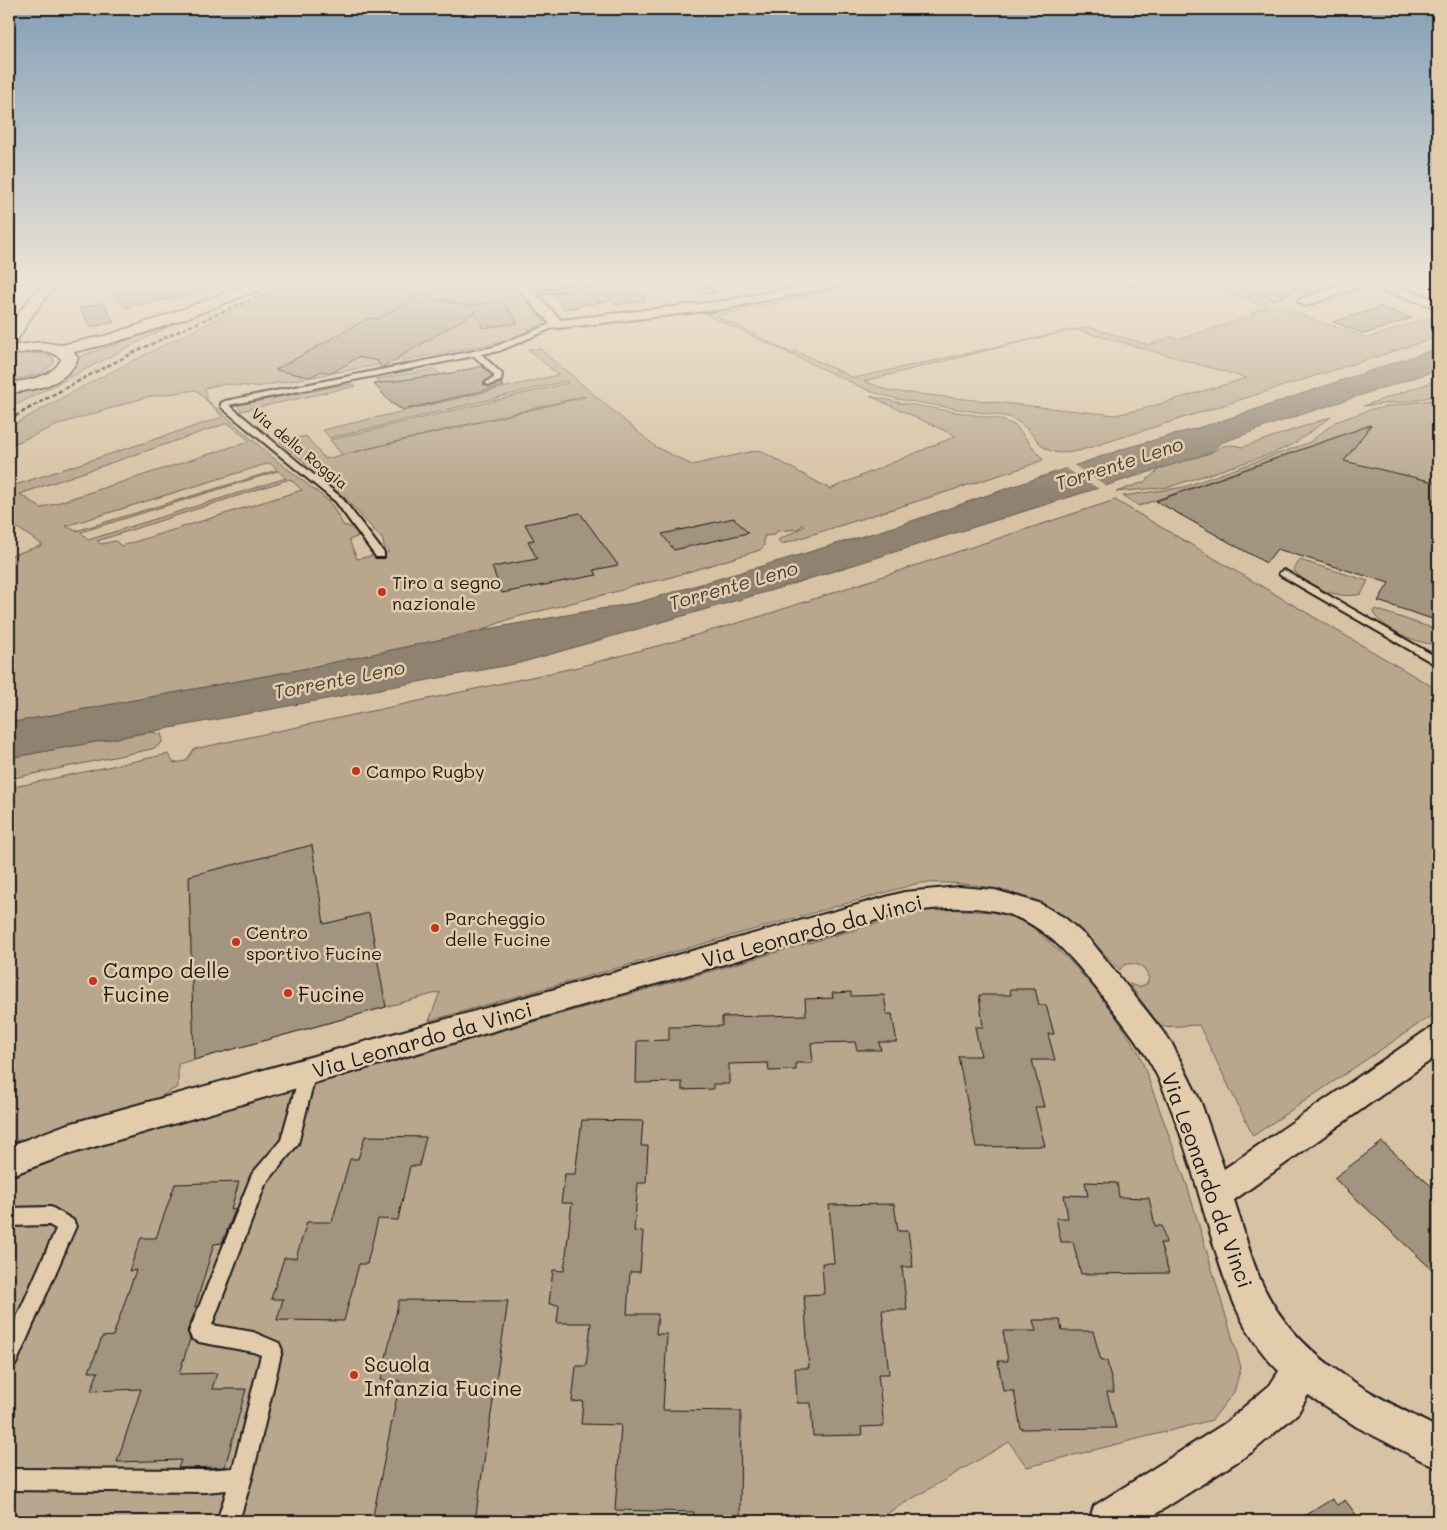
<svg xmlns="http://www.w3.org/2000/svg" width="1447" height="1530" viewBox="0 0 1447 1530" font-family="Mali,sans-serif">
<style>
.green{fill:#b8a68d;stroke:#6a6154;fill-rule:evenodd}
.water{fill:#8f8270;stroke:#61594e}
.pier{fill:#d7c2a3}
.building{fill:#a2947e;stroke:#1c1c1c}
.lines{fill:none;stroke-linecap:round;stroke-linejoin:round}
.service-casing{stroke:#1c1c1c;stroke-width:4}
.minor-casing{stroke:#1c1c1c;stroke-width:4}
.secondary-casing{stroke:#1c1c1c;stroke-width:3}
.primary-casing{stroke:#1c1c1c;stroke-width:3}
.service{fill:#e3ccac;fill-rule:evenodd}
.minor{fill:#e3ccac;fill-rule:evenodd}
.secondary{fill:#e3ccac;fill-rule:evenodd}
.primary{fill:#e3ccac;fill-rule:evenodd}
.rail{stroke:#1c1c1c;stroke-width:2.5;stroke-dasharray:4.5 2.5;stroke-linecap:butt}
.poi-dot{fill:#c8321e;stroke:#e3ccac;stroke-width:2}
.labels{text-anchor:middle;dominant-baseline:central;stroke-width:5;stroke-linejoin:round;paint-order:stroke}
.far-street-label{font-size:15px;fill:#1c1c1c;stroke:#e3ccac}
.poi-label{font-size:18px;fill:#1c1c1c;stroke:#e3ccac;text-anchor:start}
.water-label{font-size:19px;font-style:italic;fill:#444039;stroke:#e3ccac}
.near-street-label{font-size:21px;fill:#1c1c1c;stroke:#e3ccac}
.near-poi-label{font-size:21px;fill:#1c1c1c;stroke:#e3ccac;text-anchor:start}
</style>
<rect width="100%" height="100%" fill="#d7c2a3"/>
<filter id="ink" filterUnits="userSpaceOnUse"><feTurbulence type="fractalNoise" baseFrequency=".02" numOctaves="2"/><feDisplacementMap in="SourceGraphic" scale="10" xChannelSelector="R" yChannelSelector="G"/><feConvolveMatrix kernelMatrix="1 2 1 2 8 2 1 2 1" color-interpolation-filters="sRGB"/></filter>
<g filter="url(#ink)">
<path class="green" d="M305,282H502L513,294L546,321L515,338L503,342L257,387L224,384L205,388L207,400L271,456L330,502L344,526H348L357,532V537L349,540L357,559L389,552L384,547L383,540L345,498L302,464L305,462L280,442L306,436L325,459L342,455L330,440L568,383L566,381L330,438L323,430L558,375L528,349H540L656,447L692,465L759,450L830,489L956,436L870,396L901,403L999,419L1016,426L1043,460L1025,467L782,544L778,540L805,526L803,524L798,529L777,531L774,535L764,536V546L760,550L665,579L630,586L622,590L509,619L480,631L298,670L9,723V556L43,545L13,525L9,526V487L223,417L196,390L147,397L60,424L9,446V427L93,381L248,303ZM584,396L585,397L342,455ZM228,423L250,441L41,508L20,494ZM270,463L277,470L76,531L66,526ZM278,471L286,478L88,540L81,532ZM290,479L302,490L121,546L116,541L101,544L97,541Z
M866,282H873L717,316L791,353L796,351L854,378L1088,327L1149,345L1171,337L1180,339L1255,315L1251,313L1268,307L1224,292L1230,290L1367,338L1438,315V337L1082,450C1033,462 1045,433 1009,417L897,399L872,392L705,314ZM1074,329L1247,378L1143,409L1115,415L890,391L864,381Z
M170,326L10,408H9V392L34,387L83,355Z
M21,353L46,354L53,358L54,363L40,374L9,381V355Z
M435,369L441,375L382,385L377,379Z
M1438,380V395L1412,401L1363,406Z
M350,384L356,386L241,411L238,405Z
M1438,399V470L1431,481L1393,474L1344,461L1370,425L1139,506L1123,496L1184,487L1283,452L1310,442L1335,422L1372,409Z
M1331,417L1294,444L1274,453L1169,487L1116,492L1144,482L1162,467L1210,453L1223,446L1233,445L1243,447Z
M1115,500L1438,690V1011L1253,1136L1199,1025L1161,1027L1129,984L1139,987L1147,984L1149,978L1143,967C1135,963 1125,961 1120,970C1109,960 1099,947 1088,937C1037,892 985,881 919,883L429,1021L440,992L178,1064V1087L151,1102L9,1143V788L168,754L174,763L186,761L194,749L578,667L672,642L765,615Z
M1300,560L1368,581L1361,594C1339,600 1313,588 1296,573L1294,569Z
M1375,609L1438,630V644C1421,646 1380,628 1373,612Z
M150,732L161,734L163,740L160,745L152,749L9,779V758Z
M931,908L992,912L1026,921L1070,961L1108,1004L1139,1053L1187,1185L1241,1367L1234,1392L1212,1420L1027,1467L1009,1442L874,1521H9V1179L44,1162Z"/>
<path class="water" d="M1438,348V370L1273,424L1221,443L1210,453L783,587L520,663L9,758V723L298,670L504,626L640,602L897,526L1126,448L1215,423Z"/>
<path class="pier" d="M1072,464L1075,466L1107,486L1099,489L1064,467Z"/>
<path class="building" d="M106,282H205L206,291L125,308Z
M543,282H582L548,288Z
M602,282H628L647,300L617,305L612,300L565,309L553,294Z
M1230,282H1336L1334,286L1309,294L1297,290L1274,300L1229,286Z
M420,295L473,307L472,305L502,301L518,323L483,328L475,312L381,368L378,361L358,357L332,373L321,371L310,377L275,370L369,318L377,319Z
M103,303L114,322L91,327L79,308Z
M1381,307L1412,318L1364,334L1333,322Z
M482,366L492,376L484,381V385L490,387L500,383L504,386L403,410L391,403L374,384L452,373Z
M1371,425L1344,461L1438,483V621L1378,601L1389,583L1277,549L1266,563L1156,501Z
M580,513L618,565L594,570L597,575L502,593L492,567L537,559L528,541L534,540L525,524Z
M734,518L748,533L674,550L662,534Z
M312,845L324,924L369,913L386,1007L194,1060L189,876Z
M1010,989H1035L1039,1005H1046L1054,1034H1048L1055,1060H1032L1044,1107H1035L1045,1146L976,1147L958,1056H981L975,1027H983L979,995H1011Z
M851,992V996L884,995L887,1014H892L897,1042H879L881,1050H857L855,1042L811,1043L813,1063H796V1070L769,1071L768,1063L729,1064V1084H713V1089L682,1090V1082L636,1083L637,1041L669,1040V1027L722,1026V1017L806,1015L805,999L833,998L832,993Z
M582,1120L643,1121L641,1146H648L646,1183H638L634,1231L643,1232L640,1272H630L627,1314H658L656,1334H667L663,1410L741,1411L740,1521H694V1512L615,1510L621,1425L581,1424L583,1401L572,1402L576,1366H586L591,1323H557L559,1305L549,1304L553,1270L564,1271L572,1203H561L565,1174H575Z
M365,1136L426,1137L419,1166H410L398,1220L378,1219L367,1264H359L344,1321L277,1320L283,1299H271L284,1258H296L307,1222H332L350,1159H358Z
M1382,1142L1438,1192V1275L1334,1178Z
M239,1182L231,1209L236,1208L222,1243L214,1244L195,1307H197L187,1331L190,1339L179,1374L217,1373L212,1389H246L225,1467L178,1468L181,1460L117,1462L141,1389L91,1391L98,1372H89L102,1337L113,1336L136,1270L129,1271L141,1238H156L175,1184Z
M1085,1182L1117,1183L1119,1197L1149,1198L1155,1226H1162L1166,1243H1160L1169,1273L1081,1274L1073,1242H1061L1056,1218H1068L1064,1195L1088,1196Z
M894,1204L898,1231H908L913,1267H902L907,1310H882L889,1374H878L884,1426L861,1427L862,1435L813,1436L811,1403H797L795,1368H809L804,1295L824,1294L822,1263H834L829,1205Z
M399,1300L508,1301L475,1521H372L400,1381L381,1380Z
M1033,1320H1060L1062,1331H1093L1101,1361H1107L1114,1392H1107L1116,1428L1021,1429L1014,1391H1003L998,1361H1008L1003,1331H1036Z
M1332,1499L1337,1505L1345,1500L1361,1521H1297Z"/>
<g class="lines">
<defs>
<path id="service" d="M589,282H600L528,297L525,295Z
M690,282H697L714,291L709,292Z
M555,322L562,324L499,351L481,354L502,374L501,381L489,385L485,383L494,378V375L474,356L229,405L342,498L384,553V557H376L336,502L221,407V403L225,401L494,347Z
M1284,570L1438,658V666L1280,575L1279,573Z
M308,1065L314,1067L316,1072L298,1144L265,1185L212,1325L253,1332L279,1343L282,1350L252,1478L239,1521H217L227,1490L206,1492L9,1490V1469L206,1470L233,1468L261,1355L253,1352L199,1342L192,1339L189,1332L252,1174L281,1140L300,1072L302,1067Z
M51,1207L73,1220L76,1226L16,1364L9,1367V1335L56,1229L49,1225L9,1226V1208Z"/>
<path id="minor" d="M511,282H524L561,320L724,301L820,282H842L836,286L724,309L558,328L553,327Z
M1128,282H1144L1138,286H1129Z
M1352,282H1380L1438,300V308L1366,285L1305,306L1298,302L1300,299Z
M959,887L995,890L1039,903L1065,918L1091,941L1171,1042L1201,1103L1224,1169L1427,1030L1438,1026V1055L1234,1200C1244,1230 1251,1262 1265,1290C1300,1360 1372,1394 1438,1428V1469L1357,1427L1308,1395L1298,1413L1252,1452L1145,1521H1089L1094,1506L1224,1424L1270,1385L1279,1371C1235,1329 1221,1268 1204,1212C1192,1170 1180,1127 1162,1086C1147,1050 1120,1020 1097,989C1036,910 1002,900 904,912L66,1155L9,1176V1146L65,1125L904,892Z"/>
<path id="secondary" d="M44,282H58L32,316L15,344L9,346V328L20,311Z"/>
<path id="primary" d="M254,282H273L271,285C206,311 142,338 74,352L78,358C67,385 35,390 9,393V383C27,380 53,378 61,359C48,346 25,352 9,356V346L41,342L61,345L108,335L159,318Z"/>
</defs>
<use href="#service" class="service-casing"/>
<use href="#minor" class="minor-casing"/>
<use href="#secondary" class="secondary-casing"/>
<use href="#primary" class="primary-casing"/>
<use href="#service" class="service"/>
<use href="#minor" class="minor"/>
<use href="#secondary" class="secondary"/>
<use href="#primary" class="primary"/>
<path class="rail" d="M9,420C101,366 196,320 296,282"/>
</g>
</g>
<linearGradient id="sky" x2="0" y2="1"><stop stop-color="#84a0b8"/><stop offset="0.57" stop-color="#ede4d6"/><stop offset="1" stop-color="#ede4d6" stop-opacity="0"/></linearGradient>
<rect width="1447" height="496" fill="url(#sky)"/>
<g class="poi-dot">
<circle cx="382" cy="592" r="5"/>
<circle cx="356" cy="771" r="5"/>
<circle cx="435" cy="928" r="5"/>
<circle cx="236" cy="942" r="5"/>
<circle cx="93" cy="981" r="5"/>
<circle cx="288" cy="993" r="5"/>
<circle cx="354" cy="1375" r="5"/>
</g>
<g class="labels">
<g class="far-street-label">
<text transform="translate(300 448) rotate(39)">Via della Roggia</text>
</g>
<g class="poi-label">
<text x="392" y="582">Tiro a segno<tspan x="392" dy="21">nazionale</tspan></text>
<text x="366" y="771">Campo Rugby</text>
<text x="445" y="918">Parcheggio<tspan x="445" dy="21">delle Fucine</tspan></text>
<text x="246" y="932">Centro<tspan x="246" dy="21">sportivo Fucine</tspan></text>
</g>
<g class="water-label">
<text transform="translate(1119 463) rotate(-18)">Torrente Leno</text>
<text transform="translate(733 585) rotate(-16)">Torrente Leno</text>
<text transform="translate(339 679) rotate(-11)">Torrente Leno</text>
</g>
<g class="near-street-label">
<text transform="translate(812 930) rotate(-15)">Via Leonardo da Vinci</text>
<text transform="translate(422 1039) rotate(-16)">Via Leonardo da Vinci</text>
<text transform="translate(1208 1180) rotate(70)">Via Leonardo da Vinci</text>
</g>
<g class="near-poi-label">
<text x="103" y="969">Campo delle<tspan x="103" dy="24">Fucine</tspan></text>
<text x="298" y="993">Fucine</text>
<text x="364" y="1363">Scuola<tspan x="364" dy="24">Infanzia Fucine</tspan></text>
</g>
</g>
<rect width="1447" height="1530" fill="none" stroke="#e3ccac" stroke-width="30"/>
<rect x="15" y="15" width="1417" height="1500" fill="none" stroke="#1c1c1c" stroke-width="2" filter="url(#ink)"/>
</svg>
